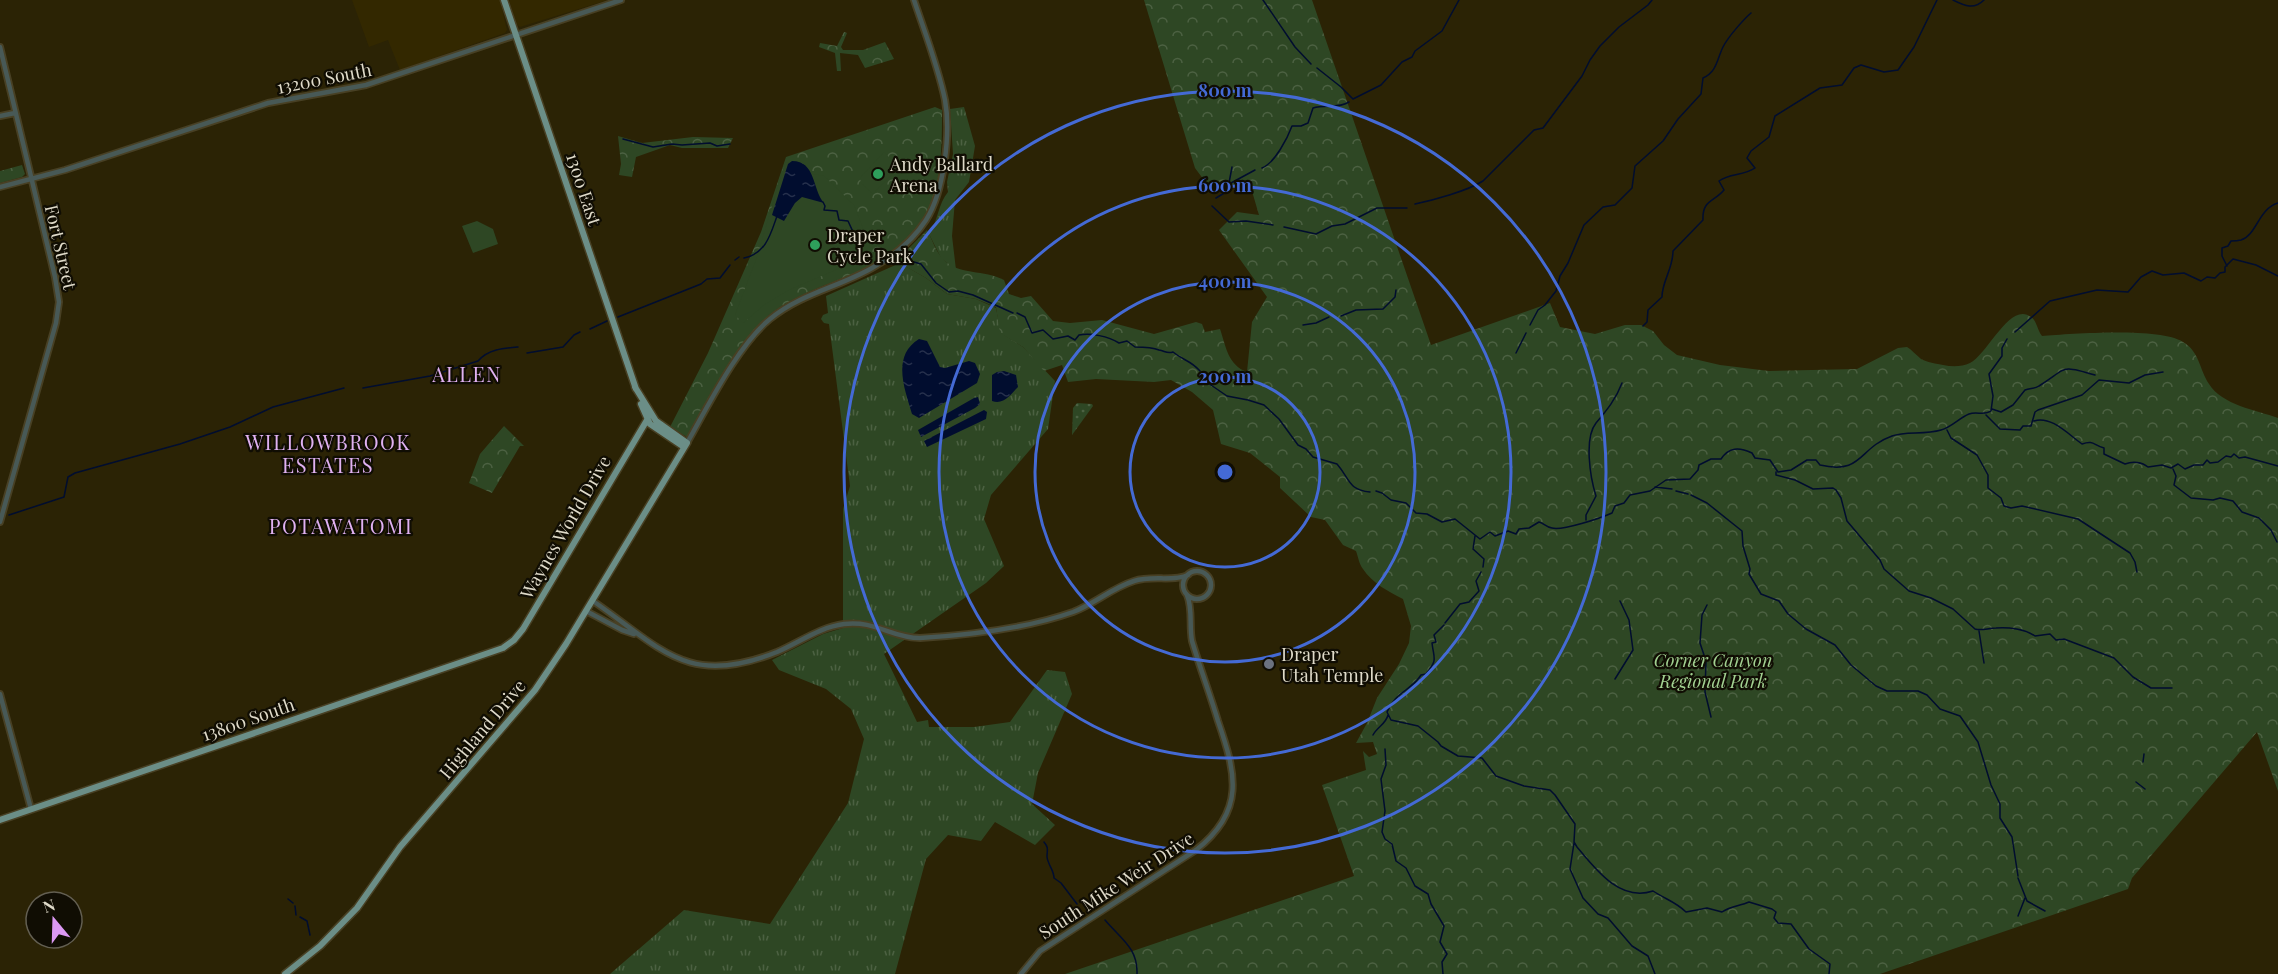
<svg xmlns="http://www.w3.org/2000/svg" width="2278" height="974" viewBox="0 0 2278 974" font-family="'Playfair Display',serif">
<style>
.built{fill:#332800}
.grass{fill:url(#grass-tufts)}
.park{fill:url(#park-crowns)}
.garden{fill:url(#garden-dots)}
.pitch{fill:#2e4724}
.water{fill:url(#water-ripples)}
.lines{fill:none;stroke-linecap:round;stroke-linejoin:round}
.stream{stroke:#010d2f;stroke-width:1.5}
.minor-casing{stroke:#484024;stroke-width:8}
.major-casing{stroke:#484024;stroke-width:9}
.minor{stroke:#485956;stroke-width:4.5}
.major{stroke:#6b8e87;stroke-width:6}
.ring{fill:none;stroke:#446ad5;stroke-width:3}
.leisure-dot{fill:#2e9e5b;stroke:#100d03;stroke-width:2}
.worship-dot{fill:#6b7280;stroke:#100d03;stroke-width:2}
.labels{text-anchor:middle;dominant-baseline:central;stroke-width:4.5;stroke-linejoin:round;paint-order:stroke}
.street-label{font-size:18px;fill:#dfdac9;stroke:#100d03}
.poi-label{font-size:18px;fill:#dfdac9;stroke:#100d03;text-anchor:start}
.park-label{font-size:18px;font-style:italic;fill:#a2d191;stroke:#100d03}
.neighbourhood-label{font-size:20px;letter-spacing:1.5px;fill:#e0b1f1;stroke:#100d03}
.centre{fill:#446ad5;stroke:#100d03;stroke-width:3}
.ring-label{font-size:18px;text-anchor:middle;font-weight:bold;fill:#446ad5;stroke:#100d03;stroke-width:4.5;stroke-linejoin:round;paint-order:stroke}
</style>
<defs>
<pattern id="grass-tufts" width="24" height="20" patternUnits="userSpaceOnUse" patternTransform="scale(1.5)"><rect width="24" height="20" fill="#2e4724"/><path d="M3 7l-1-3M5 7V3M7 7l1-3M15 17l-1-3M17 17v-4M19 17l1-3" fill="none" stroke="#4c6142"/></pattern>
<pattern id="park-crowns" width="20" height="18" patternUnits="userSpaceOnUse" patternTransform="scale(1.5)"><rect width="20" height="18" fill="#2e4724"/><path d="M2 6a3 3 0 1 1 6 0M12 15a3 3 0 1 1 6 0" fill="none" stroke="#4c6142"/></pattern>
<pattern id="garden-dots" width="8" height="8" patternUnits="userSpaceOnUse" patternTransform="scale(1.5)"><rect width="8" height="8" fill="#2e4724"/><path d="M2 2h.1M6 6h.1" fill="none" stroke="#4c6142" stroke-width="1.8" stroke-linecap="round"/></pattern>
<pattern id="water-ripples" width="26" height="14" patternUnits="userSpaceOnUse" patternTransform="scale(1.5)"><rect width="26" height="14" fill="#010d2f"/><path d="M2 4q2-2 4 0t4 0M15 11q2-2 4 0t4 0" fill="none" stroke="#26304c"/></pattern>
</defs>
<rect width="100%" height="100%" fill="#2b2305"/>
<path class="built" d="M352,0H500L507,30L505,33L400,70L388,40L369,47Z
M509,0H608L520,27L516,24Z"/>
<path class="grass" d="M964,107L975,146L969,182L955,200L952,236L956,270L941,258L929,234C938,221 938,204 948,192L947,182L953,154L950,109Z
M900,263L926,278L947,294L976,299L996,308L1001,333L1023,347L1055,381L1048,429L991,495L984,519L1004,566L986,583L884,654L917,722L928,720L929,727H974L1010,722L1047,670L1065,672L1072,694L1038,773L1032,804L1055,825L1035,845L995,822L981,841L948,835L926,859L895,974H610L684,910L770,924L848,803L864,739L851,709L826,689L779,670L772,660L823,634L843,628V509L850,486L829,324L824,323L821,319L823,315L828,313L826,296Z"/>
<path class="park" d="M1144,0H1312L1431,345L1550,303L1560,327L1595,334L1625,325H1641L1653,331L1664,345L1677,355L1720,365L1769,371L1857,369L1898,348L1907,347C1912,350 1916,355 1921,359C1926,362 1937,364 1943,365C1952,367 1962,367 1970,363C1988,354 2010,301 2031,317C2037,321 2037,330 2042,336C2072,334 2159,327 2183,342C2200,352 2199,369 2209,384C2222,405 2256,410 2278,418V791L2257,732L2132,878L2128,889L1880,974H1065L1354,876L1322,785L1366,770L1363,751L1369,757L1377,754L1373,742L1356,743L1367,723L1377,698L1399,664L1409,643L1411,626L1403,599C1389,592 1372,583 1363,569C1359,564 1358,556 1356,551L1343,545L1325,520L1311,517L1280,488V477L1250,453L1221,444L1213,410L1192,392L1171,380L1154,382L1096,379L1068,382L1062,365L1044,371L1023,347L1000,333L996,307L976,299L947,294L926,278L896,261L927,230C932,239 936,252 943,259C959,276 984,269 1004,280L1009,294L1021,298L1031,296L1053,321L1070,323L1102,320L1154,334L1196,322L1202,324L1205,332L1220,329C1226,347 1228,365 1247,372L1252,322L1267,297L1219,230L1237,212L1259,215L1249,181L1241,183L1222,192L1204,180L1195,168Z
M844,32L847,33L841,47L843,50H863L885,42L894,59L865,68L858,55L840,53L841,71H837L835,53L819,47L820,43L837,46Z
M935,107L942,110C942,144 942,183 927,213C915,236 881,262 858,272C827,285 794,295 768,316C735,344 708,399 687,437L670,427L708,353L761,232L786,157Z
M618,136L642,143L693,137L733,138L728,148H682L670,145L636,157L632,177L619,175L621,164Z
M22,165L25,174L22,177L0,183V171Z
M504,426L524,446H520L492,493L469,483L480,454Z"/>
<path class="garden" d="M1077,403L1092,404L1093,406L1072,435L1073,408Z"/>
<path class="pitch" d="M884,152L899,167L873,194L861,183L860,178Z
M785,162L801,163L813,174L824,176L854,205L873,254L789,290L764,305L743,323L735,315L757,257Z
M477,221L493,229L498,244L473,253L462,226Z"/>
<path class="water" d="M792,161C816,161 812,189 824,203L802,197L795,203L784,221L772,215L788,164Z
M919,339L927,341L940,367L945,368L969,361L975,363L980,374L977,383L919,418L912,414C905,390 891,356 919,339Z
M1004,371L1016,375L1018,387C1010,395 1004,405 992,401V375L997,372Z
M978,397L980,404L975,408L921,437L918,430L974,398Z
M984,410L987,412L986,419L927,447L924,441Z"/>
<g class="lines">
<path class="stream" d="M1263,0L1295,47L1311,64
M1953,0C1965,6 1974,10 1984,0
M1317,68L1341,87L1353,99L1381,85L1402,62L1412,57L1415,51L1442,31L1459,0
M623,139L653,147L672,144L682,145L710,143L717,146L730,144
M1262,168C1275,163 1288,137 1292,126H1301L1308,123L1313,108C1325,104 1338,109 1349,102
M1229,183L1232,167
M1216,198L1226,192L1231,183L1255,170
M823,202L825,206L824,210L837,211L839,220L848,221L854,234L861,232L874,242
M1415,204C1434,200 1467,191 1483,181L1534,130L1543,128L1582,76L1590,60L1600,46L1619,27L1648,5L1652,0
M1212,206L1229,222L1246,221L1273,225
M1284,227L1316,234L1332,226L1345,224L1377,208H1407
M744,258C766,254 771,233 777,216
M735,260L739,257
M907,260L921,264L936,283L949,292L958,291L973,295L1013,313
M2227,266L2222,256V248L2228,246L2231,241C2234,241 2237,241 2241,240C2257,235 2258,209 2278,203
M1017,313L1025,317L1032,333L1043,330L1053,339L1068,336L1075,340L1079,335C1091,333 1108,336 1119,343L1127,341L1135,347C1142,347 1152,347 1159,350C1165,351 1167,354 1173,352C1184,361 1190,360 1200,371
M1341,316L1356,310L1383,309L1395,297L1396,290
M618,317L701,284L707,279L720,278L730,265
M1303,325L1316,323L1329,317
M1530,325L1538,310L1545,305L1556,291L1560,276L1568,263L1584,225L1603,207L1615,205L1632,188L1635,166L1663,141L1678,119L1701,94L1703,78C1717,72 1717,59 1723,47C1728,37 1743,20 1751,13
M1643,326L1647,322L1648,310L1662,297C1662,281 1673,269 1673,251L1703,220C1702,200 1714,202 1724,190L1719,181C1730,173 1743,176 1755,168L1747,158L1751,151L1769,137L1775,116L1820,88L1842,85L1854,68L1861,65L1884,72L1898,70L1914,47L1937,0
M590,329L607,321
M2015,332L2050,301L2097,290L2128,292L2141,277L2152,271L2163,275L2184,273L2201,281L2207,277L2215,278L2220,273L2225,272V267L2233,259L2256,265L2278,276
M527,353L563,347L574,335L580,332
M1516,353L1526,333
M1202,374L1208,383L1227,396L1248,400L1264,405L1279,419L1298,445L1306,449L1313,457L1337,464C1350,479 1348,490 1370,492
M363,388L430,376L478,361C488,349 504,348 518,347
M1992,409L2001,412L2013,405L2025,390C2030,388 2035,389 2039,386C2068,368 2059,364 2095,375
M1986,415L2000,429L2020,430L2023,426H2031L2035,412L2038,410L2082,395L2099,380L2129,383L2145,375L2163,372
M2034,421C2051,415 2069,435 2082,444C2094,440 2093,445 2104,448V454L2125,464C2133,461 2142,462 2148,467L2162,465L2171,468L2178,464L2185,469L2194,465H2203L2207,460L2210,463L2218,462L2226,456L2231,457L2234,454L2239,458L2245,457L2278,466
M1947,430L1951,438L1977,455L1988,475V488L2001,498L2004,506L2011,508L2022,506L2078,519L2130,553L2135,562L2137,572
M2173,469L2176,476L2174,485L2191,498L2213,500L2220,498L2233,501L2242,512L2259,518L2271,530L2277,542
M1776,472V475L1795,480L1813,489L1833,488L1836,490L1841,498L1847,521L1880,560L1884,569L1909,591L1931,598L1953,609L1975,629C1982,631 1988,628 1996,628C2009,627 2025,629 2035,636L2050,634L2056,640L2064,639L2114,658L2133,677L2151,688H2172
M1655,487L1672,489
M1376,491L1382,493L1391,500L1406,503L1416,513L1427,514L1442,522L1455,519L1480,539L1490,532L1495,536L1508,531L1516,534L1519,529L1529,528L1539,522C1544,523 1546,527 1552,528C1562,531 1601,518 1612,513L1615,506L1624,503L1630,495L1650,491L1666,480L1690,479L1698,470L1699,465L1711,459H1721C1729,447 1739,447 1752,453L1755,458L1770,460L1778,472L1791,470L1807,460H1816L1820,465C1863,475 1858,448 1892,436C1906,431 1924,435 1941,430C1952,427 1959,418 1969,414C1977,411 1984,416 1991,411L1993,396L1989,374L2002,356V348L2007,339
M1676,491L1688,494
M1691,495L1707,503L1742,531L1743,546L1750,569L1749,574L1761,594L1779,601L1788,614L1806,629L1835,645L1851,665L1876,686L1887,691H1918L1927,695L1940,709L1960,716L1978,742L1991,785L2000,804V818L2012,837L2018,876
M9,515L64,497L68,477L75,473L180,444L230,427L273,407L344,388
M1586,520V515L1596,496C1590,477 1584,438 1596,423C1607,410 1616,399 1622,383
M1475,536L1473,549L1484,559L1483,567
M1707,605L1702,615L1700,643L1706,661L1705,692L1711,717
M1445,623L1460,604L1469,602L1479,591L1476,581L1481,572
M1444,625L1434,635L1436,642L1432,643C1434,660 1438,659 1426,674L1421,675C1412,690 1395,692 1387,712L1391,720L1418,726L1438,742L1441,746L1458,756L1482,758L1496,776L1524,786L1550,790L1555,795L1575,824L1574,842L1577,847C1596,870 1620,902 1653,891C1665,899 1676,902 1686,912L1707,908L1722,912C1731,906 1740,906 1749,902L1772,909L1776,912L1774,918L1778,923L1791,924L1809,949L1830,964L1829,974
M1979,631L1984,663
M1615,679L1633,650L1629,620L1620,601
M1373,735C1377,727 1386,724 1388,715
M1385,749L1386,765L1381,779L1385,811L1382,832L1385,839L1392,844L1396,861L1406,868L1415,886L1428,894L1431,904L1444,926L1440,942L1447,954L1442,962L1443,974
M2143,762L2144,754
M2136,782L2145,789
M1044,842C1049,848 1047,850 1047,857C1048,865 1054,870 1054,878L1061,883L1077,904
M1574,843L1570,869L1583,898L1598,914L1608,918L1632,946L1648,956L1655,974
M2018,878L2027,901L2045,911
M288,899L293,903
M295,906L296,915
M2018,916L2025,898
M300,917L307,921L310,935
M1105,920C1121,939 1138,948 1137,974"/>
<defs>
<path id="minor" d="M0,47L55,277L59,302L56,323L0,522
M0,116L15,113
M0,187L65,170L268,103L366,85L621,0
M687,443C708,406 738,345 770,319C800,294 839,287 872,268C892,257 913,240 926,220C944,192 951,133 945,100C938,66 925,33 914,0
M1183 585a14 14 0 1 1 28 0a14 14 0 1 1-28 0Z
M593,601C661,648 687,688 777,652C800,642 820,627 844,624C875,620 892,638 920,638C971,635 1025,629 1073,612C1094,604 1112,588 1134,581C1152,575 1173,582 1188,575
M586,611L622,630L634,634
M0,694L31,809
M1021,974L1040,951L1196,850C1246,811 1236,773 1218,721C1210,694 1200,668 1192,641C1189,626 1193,609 1187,595"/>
<path id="major" d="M504,0L636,389
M641,404L650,424L684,447
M0,820L503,648L514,640L523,629L647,420
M285,974L320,946L357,908L400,847L535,690L566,644L687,443L656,421L635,387"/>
</defs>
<use href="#minor" class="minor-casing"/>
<use href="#major" class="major-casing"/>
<use href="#minor" class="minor"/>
<use href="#major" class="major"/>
</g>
<g class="ring">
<circle cx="1225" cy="472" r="95"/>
<circle cx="1225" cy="472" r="190"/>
<circle cx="1225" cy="472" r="286"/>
<circle cx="1225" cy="472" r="381"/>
</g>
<g class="leisure-dot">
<circle cx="878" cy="174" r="6"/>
<circle cx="815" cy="245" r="6"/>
</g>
<circle class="worship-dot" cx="1269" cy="664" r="6"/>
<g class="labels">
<g class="street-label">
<text transform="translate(324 78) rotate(-11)">13200 South</text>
<text transform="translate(584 189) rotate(72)">1300 East</text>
<text transform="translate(61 247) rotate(77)">Fort Street</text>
<text transform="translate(565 527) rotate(-60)">Waynes World Drive</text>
<text transform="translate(248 719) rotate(-19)">13800 South</text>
<text transform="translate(482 729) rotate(-50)">Highland Drive</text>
<text transform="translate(1116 885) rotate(-33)">South Mike Weir Drive</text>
</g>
<g class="poi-label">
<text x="890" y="164">Andy Ballard<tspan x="890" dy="21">Arena</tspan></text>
<text x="827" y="235">Draper<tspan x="827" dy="21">Cycle Park</tspan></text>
<text x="1281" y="654">Draper<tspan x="1281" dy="21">Utah Temple</tspan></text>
</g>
<g class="park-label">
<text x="1713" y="660">Corner Canyon<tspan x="1713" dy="21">Regional Park</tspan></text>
</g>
<g class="neighbourhood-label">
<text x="467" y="373">ALLEN</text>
<text x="328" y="441">WILLOWBROOK<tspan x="328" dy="23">ESTATES</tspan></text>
<text x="341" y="525">POTAWATOMI</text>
</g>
</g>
<circle cx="1225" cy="472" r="9" class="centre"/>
<g class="ring-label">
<text x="1225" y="97">800 m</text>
<text x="1225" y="192">600 m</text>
<text x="1225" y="288">400 m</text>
<text x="1225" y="383">200 m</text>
</g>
<g transform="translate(54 920) rotate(341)"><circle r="28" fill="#100d03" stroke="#635f52" stroke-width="1.5"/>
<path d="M0-4.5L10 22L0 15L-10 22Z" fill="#dc99f4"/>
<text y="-9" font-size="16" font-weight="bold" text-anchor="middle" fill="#dfdac9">N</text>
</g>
</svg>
